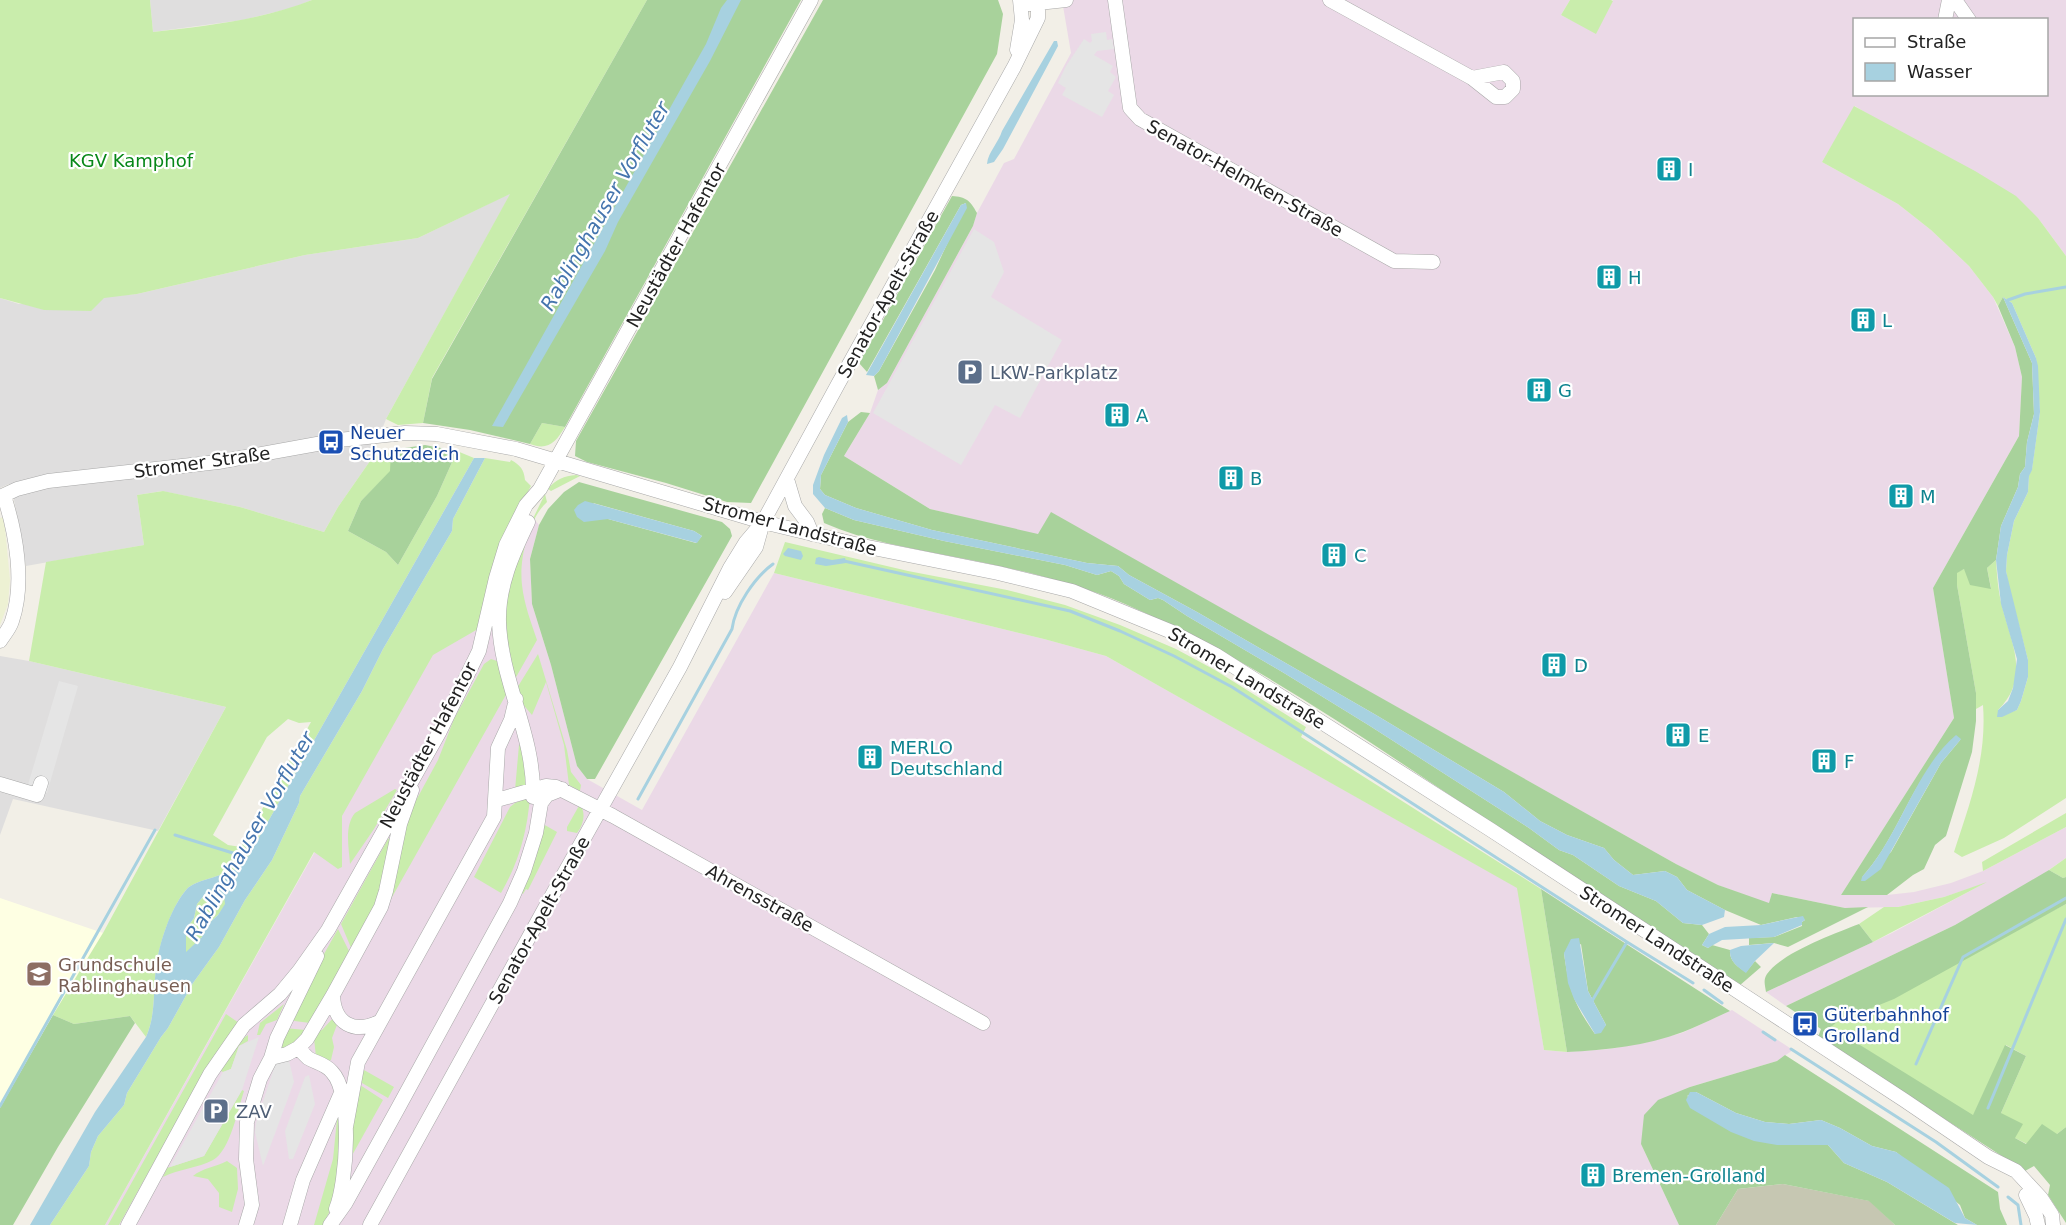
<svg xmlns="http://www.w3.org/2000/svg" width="2066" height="1225" viewBox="0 0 2066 1225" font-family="'DejaVu Sans',sans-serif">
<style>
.residential{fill:#dfdede}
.industrial{fill:#ebd9e7;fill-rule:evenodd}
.education{fill:#feffe3}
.construction{fill:#c6c7b2}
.farmland{fill:#edf1d3}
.grass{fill:#c9edac;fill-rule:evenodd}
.forest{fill:#a8d29b;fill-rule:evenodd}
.parking{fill:#e5e5e5}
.water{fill:#a7d1e0;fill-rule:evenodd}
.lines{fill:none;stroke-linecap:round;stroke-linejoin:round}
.stream{stroke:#a7d1e0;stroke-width:3}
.minor-casing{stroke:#a8a8a8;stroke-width:15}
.minor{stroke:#fff;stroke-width:14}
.labels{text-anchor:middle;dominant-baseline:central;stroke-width:4.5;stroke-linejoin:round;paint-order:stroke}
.park-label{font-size:18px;fill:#078718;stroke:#fff}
.culture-label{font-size:18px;fill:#0d838f;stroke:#fff;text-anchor:start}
.street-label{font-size:18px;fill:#212121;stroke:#fff}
.service-label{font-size:18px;fill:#4e5e75;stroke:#fff;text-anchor:start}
.transit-label{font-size:18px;fill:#164399;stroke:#fff;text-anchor:start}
.education-label{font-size:18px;fill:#785e54;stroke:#fff;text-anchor:start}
.water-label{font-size:20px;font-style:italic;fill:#4575ae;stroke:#fff}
</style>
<rect width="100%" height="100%" fill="#f2efe7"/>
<path class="residential" d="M150,0H312L292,8L243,20L153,32Z
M511,193L386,419L370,461L338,507L324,532L240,507L162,491L137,495L144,545L26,566L14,500L9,484L0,488V298L19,304L137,294L305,255L418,238Z
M0,656L29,661L226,707L158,831L13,799L0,835Z"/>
<path class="industrial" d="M1062,0H1570L1561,15L1596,33L1613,0H2066V256L2038,218L1855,106L1822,162L1898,204L1931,230L1969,266L1993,297L2015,347L2022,377L2019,436L1933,588L1954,718L1841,895H1887L1914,892L1951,883L1983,871L2066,827V858L2043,874L1955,925L1786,1006L1766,992L1892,933L1983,884L1944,897L1898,907L1845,908L1772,893L1770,904L1755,899L1718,885L1676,864L1051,513L1038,535L930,509L844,456L870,413L878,390L887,383L973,226L977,213L1004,163L1014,159L1071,53ZM1854,20H2046V94H1854Z
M517,498L539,525L530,559L532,604L551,665L577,766L587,779L642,810L774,573L1044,639L1106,656L1518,888L1544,1050L1567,1052L1609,1049L1643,1043L1682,1033L1732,1010L1793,1050L1777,1061L1690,1087L1641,1144L1679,1225H105L425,656Z"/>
<path class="education" d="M0,898L103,933L53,1015L0,1108Z"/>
<path class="construction" d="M1783,1184L1870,1201L1895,1225H1716L1738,1189Z"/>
<path class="farmland" d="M4,517L10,580L8,604L0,625V518Z"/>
<path class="grass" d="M0,0H150L153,32C207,26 261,20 312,0H647L432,378L423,423L398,425L386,419L510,194L418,238L305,255L137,294L104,298L91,311L44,310L0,298Z
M1570,0H1611L1613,1L1596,34L1561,15Z
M1854,106L1975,171L2016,196L2038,218L2066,256V798L2004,838L1962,857L1954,852C1970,803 1987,758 1983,705L1976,709V693L1957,585V572L1964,569L1991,588L1987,568L1996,560C1997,575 1998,591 2002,606C2011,642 2031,678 1998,710L1999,716L2017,710L2021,701L2028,677V660L2009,587L2006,571L2007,555L2014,521L2028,492L2029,475L2032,469L2040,412L2036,358L2012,303L2003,297L1998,306L1993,297L1969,266L1931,230L1898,204L1822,162Z
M542,423L565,427C556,442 548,451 530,444Z
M391,450V471L361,501L348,531L386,552L398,565L437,496L457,451L474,458L244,864C228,877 196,878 186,890C170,909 159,945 156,968C153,991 156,1015 146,1037L130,1016L74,1024L53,1015L103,933L226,707L29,661L46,562L144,545L137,495L163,491L240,507L324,532L338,507L370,461L373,454L384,458ZM288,719L299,723L311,722L241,847L228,845L213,835L267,737Z
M485,458L510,462L511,460C520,465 524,469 525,480L531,486L514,517L478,629L433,655L342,816V867L338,869L314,852L105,1225H50L89,1166L91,1152L98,1136L124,1105L127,1093L161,1037L168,1028L193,983L219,947L245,900L272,860L299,803L300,796L362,691L383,649L452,531L453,519Z
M576,475L580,476L551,491L548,489C556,479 564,476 576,475Z
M545,494L547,502C528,519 519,560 522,585C524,604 531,622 537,640L515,679L502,614L520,545Z
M785,542L908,571L1007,590L1065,605L1120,625L1176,649L1215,670L1306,727L1301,737L1541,889L1567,1052L1544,1050L1517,888L1106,656L1044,639L774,573Z
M538,654L567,750L571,772L581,785L580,791L569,785L564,745L546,682L532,715L520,701L517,688Z
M491,659L497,661L499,664L507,693L387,906L407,817L438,760L454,719L484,664Z
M522,744L529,786L515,790L519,745Z
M395,789L397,790L374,829L350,864C349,848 344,826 355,813Z
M530,797C527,832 519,862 501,893L474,877L510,807L515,803Z
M580,804C586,813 584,824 577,833L567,831V827Z
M2066,813V827L1983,871L1982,862Z
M543,824L557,832L528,890L526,889L523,894L521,892L536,858Z
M390,838L392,840L377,904L352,950L341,924L388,839Z
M2066,858V877L2063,878L2049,870Z
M1987,882L1873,942L1859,924L1884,907H1898L1944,897Z
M216,891L224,895L226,904L218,915L206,926L202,937L186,953V929L194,918L197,904L207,892Z
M2066,904V1127L2057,1134L2027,1144L2015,1138L2001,1113L2026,1056L2006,1045L1973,1116L1830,1027L1837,1022Z
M338,929L350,953L310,1023L287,1020Z
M284,1004L277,1020L266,1024L260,1035H257L260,1023Z
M226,1014L239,1023L208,1065L119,1225H108Z
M334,1017L338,1022L332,1038L334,1047L331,1060L326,1062L316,1057L314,1038L318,1031L322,1030Z
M284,1028L306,1030C298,1040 291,1048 278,1050Z
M248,1035V1041L239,1046L231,1069L223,1072L219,1070L242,1039Z
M364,1070L394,1087L388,1098L362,1083L360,1078Z
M357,1083L383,1100L350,1159L351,1117Z
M242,1090L244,1091C238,1109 230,1151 213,1160C198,1168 179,1169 163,1177L167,1168L204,1156Z
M337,1119H340C339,1154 341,1194 323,1225H314L333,1159Z
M227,1161L237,1168L238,1189L232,1212L219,1207V1193L208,1179L193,1176C202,1168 216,1167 227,1161Z"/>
<path class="forest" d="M647,0H801L565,427L542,423L530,444L470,430L423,423L432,379Z
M823,0H998L1003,14L997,54L751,503L727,502L666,483L587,462L575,456L576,441Z
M952,196C966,197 970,200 977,213L973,226L887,383L878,390L874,376L879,371L935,270L966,203L961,205L867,372L859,363Z
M2003,297L2032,363L2034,414L2027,442L2025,467L2020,474L2018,487L2001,526L1996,560L1987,568L1991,589L1970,585L1964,569L1957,573V585L1976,693V721L1972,752L1946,836L1935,845L1924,869L1913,875L1887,895H1841L1954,718L1933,588L2019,436L2022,377L2015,347L1998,306ZM1961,739L1941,763L1891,852L1862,877C1891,846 1905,802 1930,767C1937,756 1951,747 1961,739Z
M861,412L870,413L844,456L930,509L1038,534L1051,512L1676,864L1718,885L1769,903L1772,893L1845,908L1868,907L1788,947L1774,943L1749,945V938L1774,937L1802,926V922L1805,920L1797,917L1761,925L1725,910L1687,890L1677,877L1665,871L1633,875L1614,860L1604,848L1567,835L1540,821L1504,792L1376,715L1197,612L1129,575L1118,566L1087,563L932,530L856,508L825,495L820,489L821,475L848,422Z
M425,445L457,451L437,496L398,565L386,552L348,531L361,501L390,471L391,450Z
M579,482L722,522L730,529L732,536L595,779H587L577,766L551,665L532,604L530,559L539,525L548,509L564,492ZM593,503L694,531L702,536L696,543L608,519Z
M825,508L854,520L944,541L1065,565L1097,575L1111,571L1119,576L1124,584L1150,600L1158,598L1163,600L1187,616L1284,673L1370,726L1529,828L1559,850L1573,855L1619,886L1656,901L1683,923L1702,925L1709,934L1702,945L1708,948L1712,945L1730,950C1729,961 1738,967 1746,972L1755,961L1761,967L1739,986C1639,920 1539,854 1439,788C1338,721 1237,652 1125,604C1071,581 1012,568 955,557C911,548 865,541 824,523L822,514Z
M2049,870L2063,878L2066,877V904L1894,999L1837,1022L1831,1027L1973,1115L2005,1045L2026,1056L2001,1113L2023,1124L2015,1138L2026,1144L2042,1124L2057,1134L2066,1127V1223L2048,1195L2050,1185L2034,1166L2025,1171L1818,1037L1821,1029L1786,1006L1955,925Z
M1541,889L1730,1011C1714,1018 1699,1026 1683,1032C1646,1046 1606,1050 1567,1052ZM1581,944L1588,991L1606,1025L1595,1034C1574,1004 1569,990 1564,953Z
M1859,924L1873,942L1766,992C1765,985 1763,980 1767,974C1783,952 1834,934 1859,924Z
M53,1015L74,1024L130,1016L135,1023L58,1147L13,1225H0V1108Z
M1785,1055L1998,1192L2000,1209L2007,1225H1977L1965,1218L1960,1205L1896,1152L1872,1146L1840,1128L1821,1120L1789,1124L1765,1122L1736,1113L1696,1092L1687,1096L1804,1144L1828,1145L1844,1163L1887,1182L1958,1225H1895L1869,1201L1783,1184L1738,1189L1716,1225H1679L1641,1144L1644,1115L1658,1100L1690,1087L1777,1061Z"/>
<path class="parking" d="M1106,32L1107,40L1112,39L1114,49L1097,51L1094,55L1113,66L1110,72L1116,77L1108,91L1114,95L1102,117L1062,95L1066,88L1058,83L1066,66L1084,39L1090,43L1092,41L1091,34Z
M974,229L994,242L1004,272L991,297L1062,340L1020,418L995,405L961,465L873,413Z
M59,681L78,686L47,793L27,788Z
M259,1037L242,1090L204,1156L170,1167L223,1072L231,1069L239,1046Z
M288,1056L294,1082L263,1166L255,1132L256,1123L277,1059Z
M309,1075L315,1104L293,1159H289L285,1131L305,1077Z"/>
<path class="water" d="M727,0H741L710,61L618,222L605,251L503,427L492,426L684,83L706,44L721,8Z
M1054,41H1057L1058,46L1003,149L994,162L987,164C988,152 999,142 1002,131Z
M966,203L967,208L879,371L874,376L866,375L961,205Z
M2003,297L2012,303L2036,358L2038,366L2040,412L2032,470L2029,476L2028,492L2014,521L2007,555L2006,571L2028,660V677L2021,701L2017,710L2002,717H1997L1998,710L2008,701L2013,688L2017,659L2001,604L1996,560L2001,526L2018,487L2020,474L2025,467L2027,442L2034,414L2032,363Z
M847,415L848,422L821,475L820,489L825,495L856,508L932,530L1087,563L1118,566L1129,575L1197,612L1376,715L1504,792L1540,821L1567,835L1604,848L1614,860L1633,875L1665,871L1677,877L1687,890L1725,910L1724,917L1702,925L1683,923L1656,901L1619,886L1573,855L1559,850L1529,828L1370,726L1284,673L1187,616L1163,600L1158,598L1150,600L1124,584L1119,576L1111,571L1097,575L1065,565L944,541L854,520L825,508L813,494V485L824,455L842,418Z
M474,458H485L453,519L452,531L383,649L362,691L300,796L299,803L272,860L245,900L219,947L193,983L168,1028L161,1037L127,1093L124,1105L98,1136L91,1152L89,1166L50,1225H30L95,1112L146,1037C156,1015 153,991 156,968C159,944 170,909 186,890C196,878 228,877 244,864ZM216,891L224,895L225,904L218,915L206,926L202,937L186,952V929L194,918L197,904L207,892Z
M585,501L694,531L702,536L697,543L608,519L584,522L577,517L574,510L578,505Z
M788,548L801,551L803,556L801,560L785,556L783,554Z
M819,557L832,560L845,558L846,563L826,566L815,564L816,558Z
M1956,735L1961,739L1941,763L1881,869L1865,881H1861L1862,877C1900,836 1914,771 1956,735Z
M1803,916L1805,920L1802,922V925L1774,937L1722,940L1708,948L1702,945L1709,934L1725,927L1761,925Z
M1579,938L1588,991L1606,1025L1601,1033L1595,1034L1574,999L1568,983L1564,953L1571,939Z
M1774,943L1755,961L1746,973C1738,967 1729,961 1730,950L1741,946Z
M1690,1092H1696L1736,1113L1765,1122L1789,1124L1821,1120L1840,1128L1872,1146L1896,1152L1949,1188L1965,1218L1977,1225L1955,1223L1887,1182L1844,1163L1828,1145H1777L1754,1141L1731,1132L1690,1108L1686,1100Z"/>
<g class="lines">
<path class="stream" d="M2008,300L2025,294L2066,287
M844,561L1070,611L1120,631L1174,656L1232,687L1627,942L1592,1001
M638,799L732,629C735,606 755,577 773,564
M175,835L236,854
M241,856L250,859
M1627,942L1693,983
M1704,990L1722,1003
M1763,1032L1775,1040
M1791,1049L1936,1142L1998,1187
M1916,1064L1963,957L2066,898
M0,1106L155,830
M1988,1108L2066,919
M2008,1197L2018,1205L2021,1225"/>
<defs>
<path id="minor" d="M1115,0L1130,108L1140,119L1394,261L1433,262
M1330,0L1472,78L1496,97H1505L1513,89V81L1504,72L1472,78
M1955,0L1969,20
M1029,4L1066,0
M1945,20L1949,0
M1017,50L1022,20L1020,0
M787,479L795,506L807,522L812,534
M0,497L17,489L48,481L218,462L339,440L405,433L437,434L516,449L763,522L863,546L998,573L1072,591L1172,632L1216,655L1491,830L1904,1100L1988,1157L2016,1171L2041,1198L2052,1215L2053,1225
M528,522C513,553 498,586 499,622C501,682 535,736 533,797
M725,592L756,547L763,522L837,386L1014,67L1038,18V0
M0,641C4,635 10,628 12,621C25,583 16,533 4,496
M0,784L37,795L41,783
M497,800L546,786L556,787L613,816L983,1023
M333,995C334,1024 354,1034 379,1022
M298,1048C301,1051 305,1055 308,1058C316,1063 326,1064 332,1072C353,1094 347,1182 336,1209
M271,1058L287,1054L298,1048L307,1039L333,995L381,907L386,891L400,824L412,790
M346,1127L358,1062L494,817L498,748L511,720L516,699
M2026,1195L2036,1216L2038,1225
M128,1225L210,1074L244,1025L280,994L299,971L328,930L440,731L479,651L496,578L506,545L526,505L540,489L811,0
M246,1225L252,1205L246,1159L247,1122L260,1079L271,1058L277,1038L317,956
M290,1225L303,1180L341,1093
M330,1225L345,1204L397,1110L510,903L524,871L536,833L541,803L547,795L562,789
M370,1225L555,890L680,667L730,568L746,542L763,522"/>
</defs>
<use href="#minor" class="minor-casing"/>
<use href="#minor" class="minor"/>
</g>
<defs>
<symbol id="building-square" viewBox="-11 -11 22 22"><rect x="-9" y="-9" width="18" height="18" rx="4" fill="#0f9aa8" stroke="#fff"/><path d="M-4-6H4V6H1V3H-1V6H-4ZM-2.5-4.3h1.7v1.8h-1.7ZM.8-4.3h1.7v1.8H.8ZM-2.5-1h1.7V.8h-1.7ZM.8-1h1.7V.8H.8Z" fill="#fff"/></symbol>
<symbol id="parking-square" viewBox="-11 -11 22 22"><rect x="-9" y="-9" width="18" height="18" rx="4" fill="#5c6f8a" stroke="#fff"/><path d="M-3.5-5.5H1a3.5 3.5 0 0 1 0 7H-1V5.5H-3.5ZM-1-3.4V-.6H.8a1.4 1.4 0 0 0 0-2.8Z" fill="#fff"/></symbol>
<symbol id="bus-square" viewBox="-11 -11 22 22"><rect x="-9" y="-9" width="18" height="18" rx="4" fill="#1a4fb4" stroke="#fff"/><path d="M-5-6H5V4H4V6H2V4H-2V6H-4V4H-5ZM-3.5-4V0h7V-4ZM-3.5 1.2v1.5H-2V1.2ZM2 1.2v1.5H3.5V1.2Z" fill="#fff"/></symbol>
<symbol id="school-square" viewBox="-11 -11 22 22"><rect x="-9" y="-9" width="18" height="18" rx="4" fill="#8d6e63" stroke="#fff"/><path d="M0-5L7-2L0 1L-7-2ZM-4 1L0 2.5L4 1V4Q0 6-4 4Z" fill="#fff"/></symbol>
</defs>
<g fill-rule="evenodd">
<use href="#building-square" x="1654" y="154" width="30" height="30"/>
<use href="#building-square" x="1594" y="262" width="30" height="30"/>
<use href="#building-square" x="1848" y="305" width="30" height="30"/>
<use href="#parking-square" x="955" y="357" width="30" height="30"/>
<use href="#building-square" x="1524" y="375" width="30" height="30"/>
<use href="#building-square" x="1102" y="400" width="30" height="30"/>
<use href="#bus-square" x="316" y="427" width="30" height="30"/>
<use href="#building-square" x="1216" y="463" width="30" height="30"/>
<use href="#building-square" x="1886" y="481" width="30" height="30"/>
<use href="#building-square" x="1319" y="540" width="30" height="30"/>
<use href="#building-square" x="1539" y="650" width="30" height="30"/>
<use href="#building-square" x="1663" y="720" width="30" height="30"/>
<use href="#building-square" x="855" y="742" width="30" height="30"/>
<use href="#building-square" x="1809" y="746" width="30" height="30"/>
<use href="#school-square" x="24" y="959" width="30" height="30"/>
<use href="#bus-square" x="1790" y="1009" width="30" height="30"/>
<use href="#parking-square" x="201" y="1096" width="30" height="30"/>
<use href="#building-square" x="1578" y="1160" width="30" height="30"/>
</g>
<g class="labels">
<g class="park-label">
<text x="131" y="160">KGV Kamphof</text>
</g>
<g class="culture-label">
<text x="1688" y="169">I</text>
<text x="1628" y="277">H</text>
<text x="1882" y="320">L</text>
<text x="1558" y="390">G</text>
<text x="1136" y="415">A</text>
<text x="1250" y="478">B</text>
<text x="1920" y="496">M</text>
<text x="1354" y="555">C</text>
<text x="1574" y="665">D</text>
<text x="1698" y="735">E</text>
<text x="890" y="747">MERLO<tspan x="890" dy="21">Deutschland</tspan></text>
<text x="1844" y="761">F</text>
<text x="1612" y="1175">Bremen-Grolland</text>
</g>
<g class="street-label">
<text transform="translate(1245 178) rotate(29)">Senator-Helmken-Straße</text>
<text transform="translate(676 245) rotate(-61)">Neustädter Hafentor</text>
<text transform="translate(888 294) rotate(-61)">Senator-Apelt-Straße</text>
<text transform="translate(202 462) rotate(-8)">Stromer Straße</text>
<text transform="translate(790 526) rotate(15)">Stromer Landstraße</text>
<text transform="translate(1247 678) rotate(31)">Stromer Landstraße</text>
<text transform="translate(428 745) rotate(-62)">Neustädter Hafentor</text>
<text transform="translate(760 898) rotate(29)">Ahrensstraße</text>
<text transform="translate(539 920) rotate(-61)">Senator-Apelt-Straße</text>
<text transform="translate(1657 939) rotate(33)">Stromer Landstraße</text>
</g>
<g class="service-label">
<text x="990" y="372">LKW-Parkplatz</text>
<text x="236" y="1111">ZAV</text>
</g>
<g class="transit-label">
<text x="350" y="432">Neuer<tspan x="350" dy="21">Schutzdeich</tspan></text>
<text x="1824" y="1014">Güterbahnhof<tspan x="1824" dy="21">Grolland</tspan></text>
</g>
<g class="education-label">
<text x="58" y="964">Grundschule<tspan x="58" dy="21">Rablinghausen</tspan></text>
</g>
<g class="water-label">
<text transform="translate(605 206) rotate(-60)">Rablinghauser Vorfluter</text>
<text transform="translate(250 836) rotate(-60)">Rablinghauser Vorfluter</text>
</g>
</g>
<rect x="1853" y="18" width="195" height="78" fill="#ffffff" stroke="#a6a6a6" stroke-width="1.5"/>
<rect x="1865" y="38" width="30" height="9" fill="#ffffff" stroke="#a6a6a6" stroke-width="1.5"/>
<text x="1907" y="48" font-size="18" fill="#212121">Straße</text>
<rect x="1865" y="63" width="30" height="18" fill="#a7d1e0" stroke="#a6a6a6" stroke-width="1.5"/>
<text x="1907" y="78" font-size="18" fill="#212121">Wasser</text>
</svg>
